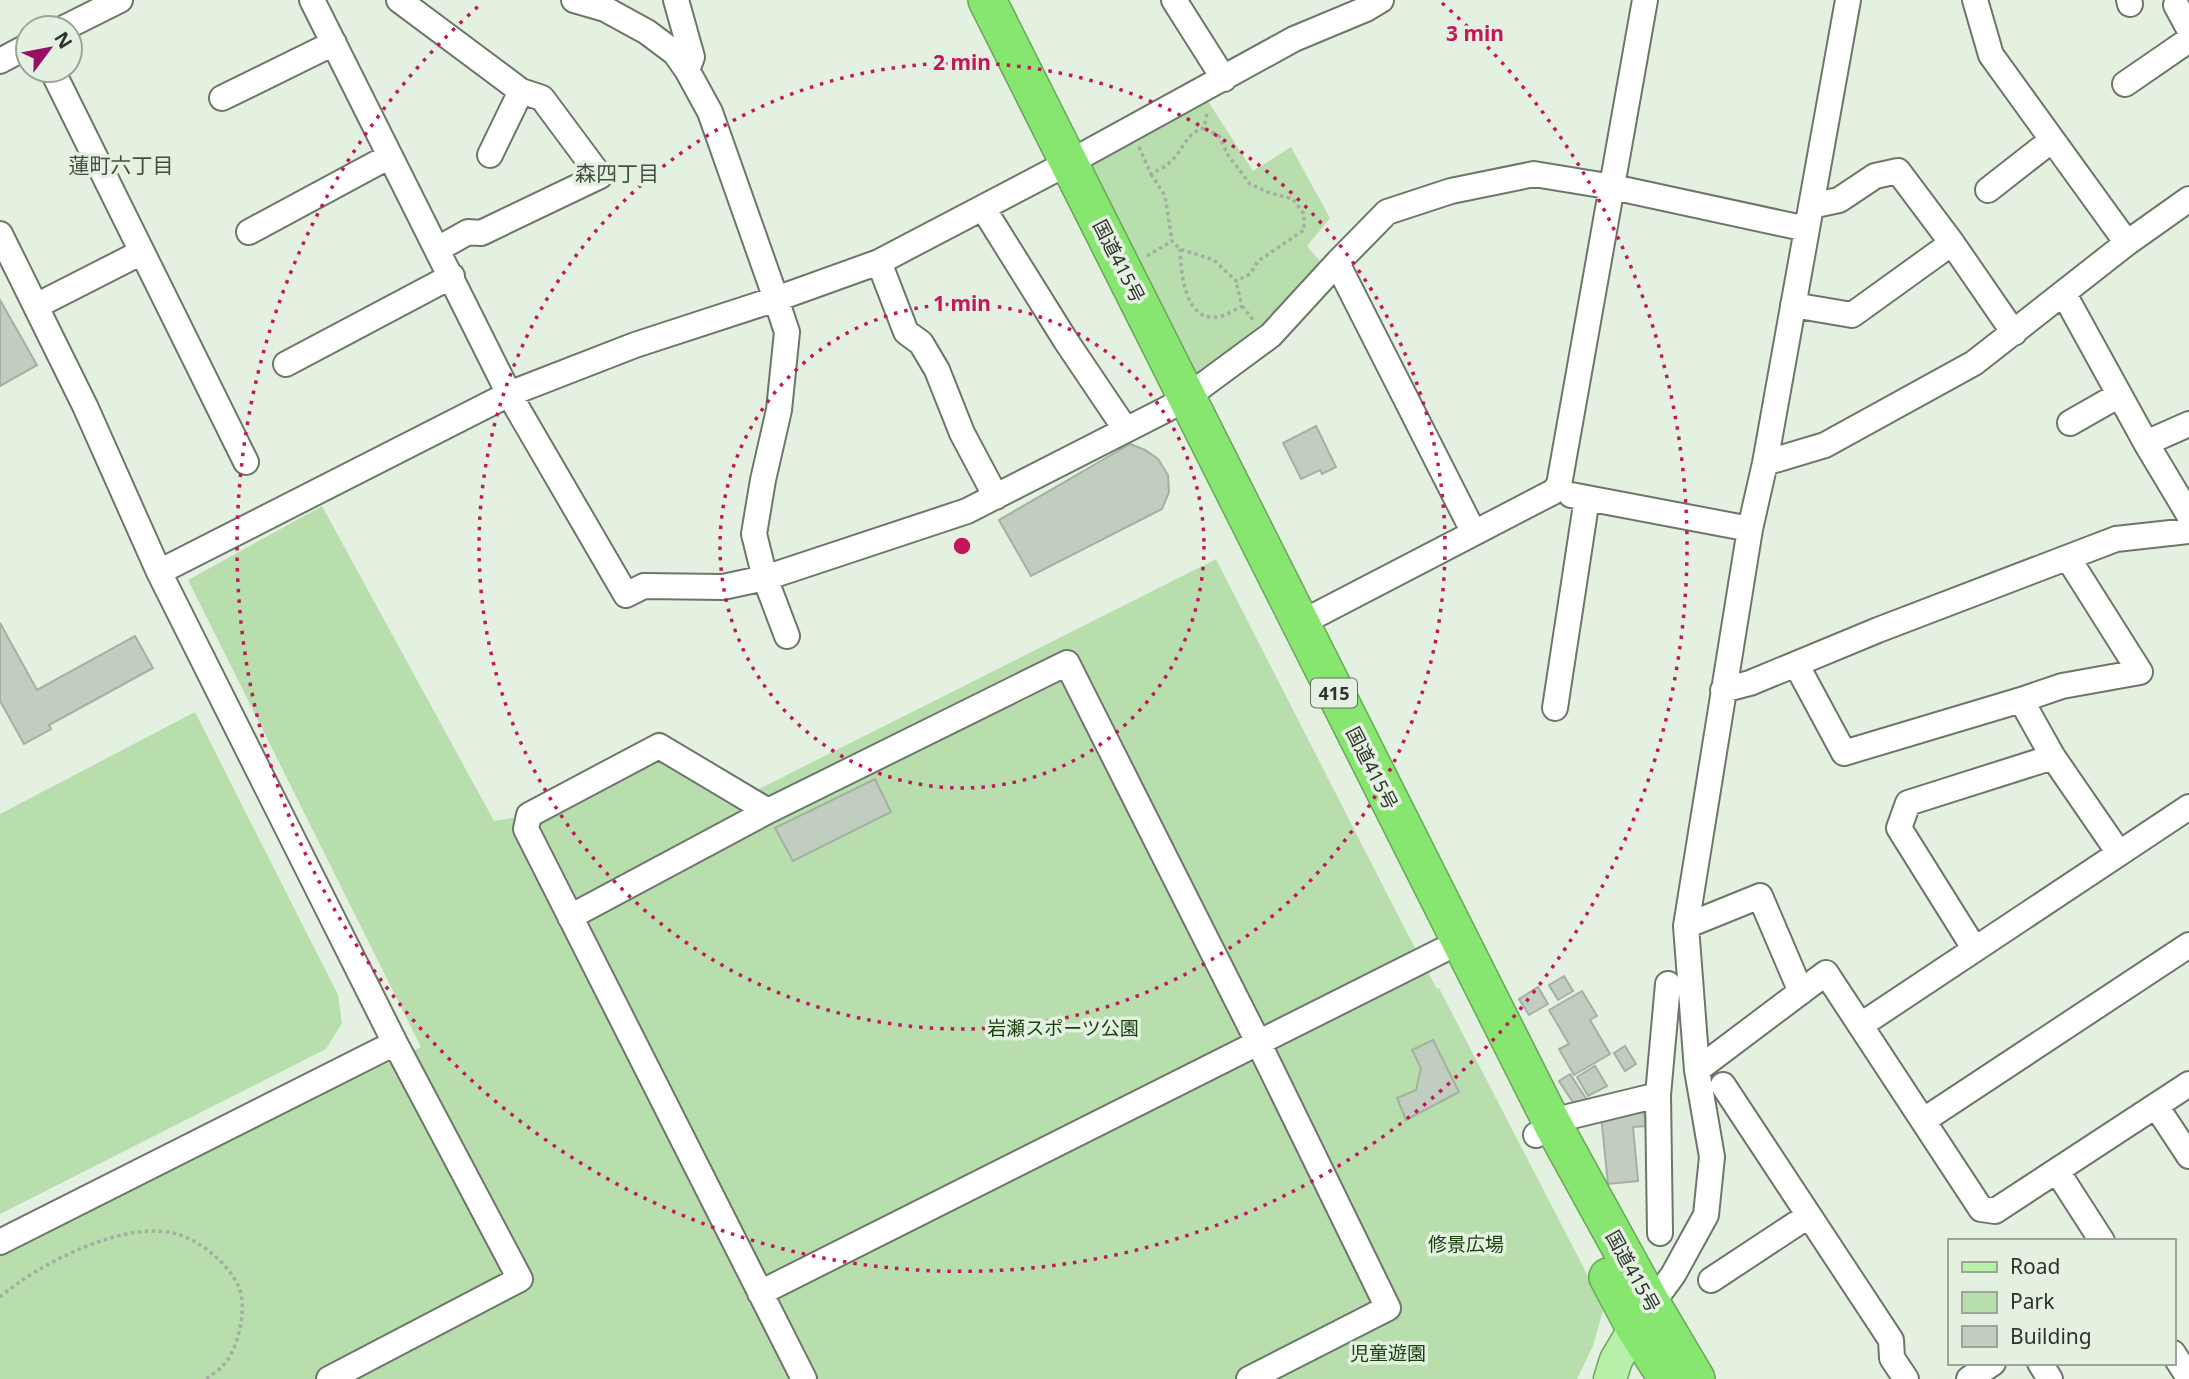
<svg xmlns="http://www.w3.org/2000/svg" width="2189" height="1379" viewBox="0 0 2189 1379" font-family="'Noto Sans','Noto Sans JP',sans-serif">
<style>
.green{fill:#b8deae}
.building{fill:#c1cdbe;stroke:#a4b0a1;stroke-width:2}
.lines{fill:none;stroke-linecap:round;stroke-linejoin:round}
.minor-casing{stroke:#6c7769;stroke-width:28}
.major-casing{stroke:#68a758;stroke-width:35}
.highway-casing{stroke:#68a758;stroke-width:40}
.path{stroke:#a3ada0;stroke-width:3.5;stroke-dasharray:3.5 3.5;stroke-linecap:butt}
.minor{stroke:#fff;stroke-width:24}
.major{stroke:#b7f0a9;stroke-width:32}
.highway{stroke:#87e66f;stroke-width:37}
.ring{fill:none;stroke:#c2185b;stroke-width:3.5;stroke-dasharray:3.5 7}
.labels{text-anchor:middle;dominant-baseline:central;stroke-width:7;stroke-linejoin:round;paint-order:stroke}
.shield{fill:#e4f1e1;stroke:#656c63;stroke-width:2}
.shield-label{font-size:18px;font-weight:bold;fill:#2e332d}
.street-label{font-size:19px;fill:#2e332d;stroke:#e4f1e1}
.park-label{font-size:19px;fill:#18410c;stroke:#e4f1e1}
.neighbourhood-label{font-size:21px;fill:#434e41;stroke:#e4f1e1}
.centre{fill:#c2185b;stroke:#e4f1e1;stroke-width:3.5}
.ring-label{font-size:21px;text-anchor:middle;font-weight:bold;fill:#c2185b;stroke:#e4f1e1;stroke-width:7;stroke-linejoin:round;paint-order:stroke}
</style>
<rect width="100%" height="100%" fill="#e4f1e1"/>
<path class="green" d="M1206,98L1253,171L1291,147L1330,218L1307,246L1323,265C1289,307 1244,339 1201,372H1195L1090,162Z
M322,506L494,821L529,815L659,746L745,796L1216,559L1405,929L1437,989L1439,988L1604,1307L1593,1346L1577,1379H0V1248L421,1047L188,580Z
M195,712L338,995L342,1023L326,1049L0,1214V814Z"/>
<path class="building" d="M0,300L37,365L0,386Z
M1316,426L1336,467L1322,474L1320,470L1301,479L1283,443Z
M1130,444L1145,450L1158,459L1168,475L1169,492L1162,509L1031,576L999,520Z
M0,623L37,690L135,636L153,668L49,725L51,729L24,744L0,701Z
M875,779L891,812L793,861L775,828Z
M1564,976L1573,991L1558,1000L1549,985Z
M1538,987L1548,1004L1529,1015L1519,999Z
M1582,991L1597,1016L1590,1020L1610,1054L1574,1075L1559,1049L1569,1044L1549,1010Z
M1433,1040L1459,1092L1406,1120L1397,1098L1416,1090L1421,1068L1412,1050Z
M1625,1046L1636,1064L1625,1071L1614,1053Z
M1595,1066L1607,1086L1588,1096L1577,1077Z
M1570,1074L1587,1100L1576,1107L1559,1081Z
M1644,1112L1646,1126L1633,1127L1638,1181L1608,1184L1601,1116Z"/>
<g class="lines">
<defs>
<path id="minor" d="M312,0L509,394L626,595L644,586L723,587L765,578L787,636
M399,0L521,91
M574,0L605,9L647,32L675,53L687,70L710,112L776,299L787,332L779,410L763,480L754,534L765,578L967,511L1167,409L1187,397L1271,335L1337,263L1387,212L1451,191L1534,174L1613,187L1807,229
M676,0L692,57L687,70
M1174,0L1224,79
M1975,0L1991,55L2127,243
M2129,0L2130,4
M2176,5L2189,29
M64,28L120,0
M0,61L28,46
M52,70L246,462
M2125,84L2189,40
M222,98L334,43
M1988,190L2052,140
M983,208L1066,341L1126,430
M249,232L390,156
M0,234L85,406L159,572L395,1043L520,1279L329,1379
M1952,243L2014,333
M438,249L468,232L481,233L600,176L542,98L521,91L490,155
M879,262L906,332L921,343L937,370L962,433L996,497
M1337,263L1474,533
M2064,294L2146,443L2189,515
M1793,305L1852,315L1952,243L1898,171L1875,176L1839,200L1811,206
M36,306L142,252
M286,364L452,276
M2070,423L2119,395
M2146,443L2189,424
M1765,463L1825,445L1974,363L2127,243L2189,199
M1571,495L1750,529
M159,572L509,394L635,345L776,299L879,262L1083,155L1294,39L1366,9L1381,0
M1299,624L1553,492L1559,485L1645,0
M1796,664L1844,753L2021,700L2062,686L2140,672L2068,558
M1723,690L1750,683L1878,630L2116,539L2189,531
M1555,708L1587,498
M2053,757L2119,853
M570,917L768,811
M1686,926L1760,896L1801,992
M1974,948L1899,828L1908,803L2053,757L2021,700
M1861,1025L2189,807
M1697,1070L1826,973L1981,1209L1995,1211L2189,1084
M1723,1085L1891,1340L1892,1358L1906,1379
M2156,1106L2189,1156
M1924,1120L2189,945
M1536,1135L1568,1117L1658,1095
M2057,1171L2102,1241
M1660,1233L1658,1095L1668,984
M0,1242L395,1043
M1711,1280L1808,1216
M760,1293L1441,951
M1645,1313L1673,1275L1706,1215L1712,1157L1697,1070L1686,926L1750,529L1765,463L1848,0
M2173,1353L2189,1378
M2040,1363L2050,1379
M804,1379L526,829L529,815L659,746L768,811L1067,663L1259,1044L1388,1308L1249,1379
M1969,1379L1993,1363"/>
<path id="major" d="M1610,1379L1616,1360L1635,1328"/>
<path id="highway" d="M987,0L1553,1125L1651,1303L1696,1379
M1608,1277L1635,1328L1665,1375"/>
</defs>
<use href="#minor" class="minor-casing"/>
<use href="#major" class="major-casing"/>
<use href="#highway" class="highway-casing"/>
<path class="path" d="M1139,147L1151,174C1157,170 1166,167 1171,161C1184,150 1185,133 1204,128L1207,113
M1151,174L1165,196L1172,241L1180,249L1214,260L1236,281L1250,274L1258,261L1304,230V214L1293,199L1270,193L1250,184L1228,155L1219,136L1204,128
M1180,249C1181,274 1185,326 1222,316C1229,314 1236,309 1242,306L1236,281
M1147,256L1172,241
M1242,306L1254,321
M0,1297C37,1265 117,1224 167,1232C196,1236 225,1260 238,1285C248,1304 239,1346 226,1362C221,1369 212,1375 205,1379"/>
<use href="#minor" class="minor"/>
<use href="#major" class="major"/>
<use href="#highway" class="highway"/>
</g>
<g class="ring">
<circle cx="962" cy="546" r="242"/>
<circle cx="962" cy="546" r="483"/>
<path d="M1442 3A725 725 0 1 1 482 3"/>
</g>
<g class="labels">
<rect class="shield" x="1311" y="678.5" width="46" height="29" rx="5"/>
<g class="shield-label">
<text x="1334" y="693">415</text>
</g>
<g class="street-label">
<text transform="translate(1119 261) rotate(63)">国道415号</text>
<text transform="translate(1372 768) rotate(63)">国道415号</text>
<text transform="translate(1633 1271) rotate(61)">国道415号</text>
</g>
<g class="park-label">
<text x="1063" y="1028">岩瀬スポーツ公園</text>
<text x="1466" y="1244">修景広場</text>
<text x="1388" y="1353">児童遊園</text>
</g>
<g class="neighbourhood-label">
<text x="121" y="165">蓮町六丁目</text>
<text x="617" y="173">森四丁目</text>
</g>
</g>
<circle cx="962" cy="546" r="10" class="centre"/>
<g class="ring-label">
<text x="1475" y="41">3 min</text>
<text x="962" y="70">2 min</text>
<text x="962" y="311">1 min</text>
</g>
<rect x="1948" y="1239" width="228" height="126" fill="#e4f1e1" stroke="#9ba599" stroke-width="2"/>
<rect x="1962" y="1262" width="35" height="10" fill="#b7f0a9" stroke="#9ba599" stroke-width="2"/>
<text x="2010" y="1274" font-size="21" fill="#2e332d">Road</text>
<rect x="1962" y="1292" width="35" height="21" fill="#b8deae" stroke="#9ba599" stroke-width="2"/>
<text x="2010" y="1309" font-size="21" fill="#2e332d">Park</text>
<rect x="1962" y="1326" width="35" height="21" fill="#c1cdbe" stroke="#9ba599" stroke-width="2"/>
<text x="2010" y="1344" font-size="21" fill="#2e332d">Building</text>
<g transform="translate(49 49) rotate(58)"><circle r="33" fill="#e4f1e1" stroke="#9ba599" stroke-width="2"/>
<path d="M0-5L12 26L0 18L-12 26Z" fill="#971065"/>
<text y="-10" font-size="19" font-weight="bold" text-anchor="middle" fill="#2e332d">N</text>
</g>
</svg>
